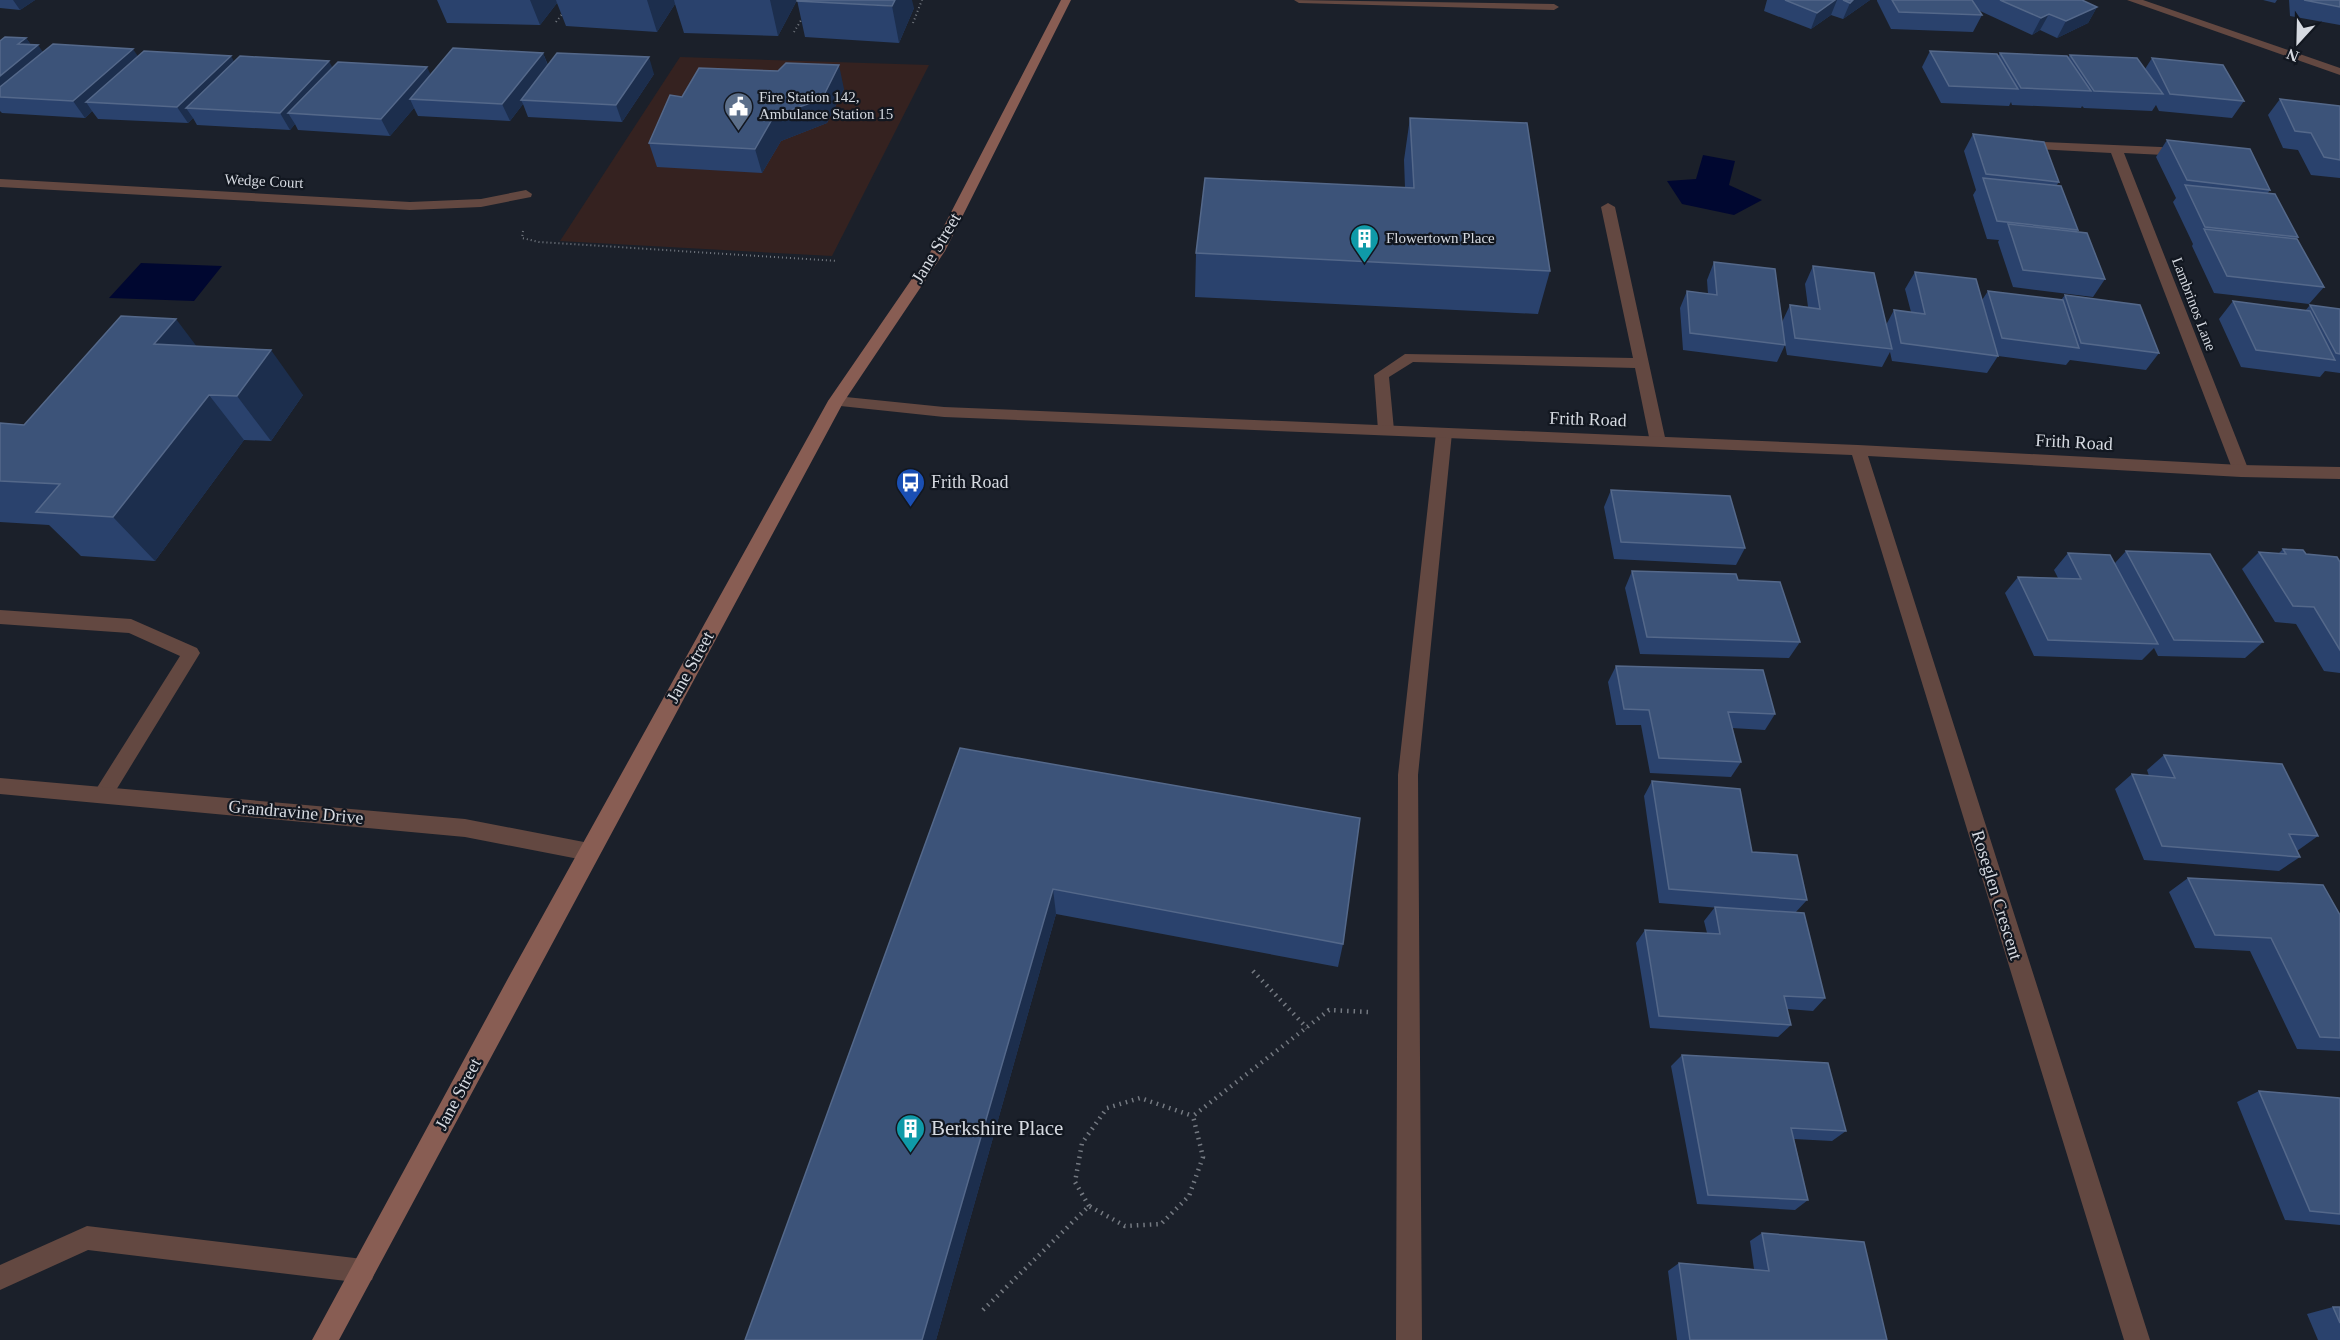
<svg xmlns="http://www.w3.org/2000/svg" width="2340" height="1340" viewBox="0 0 2340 1340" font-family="'Times New Roman',serif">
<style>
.commercial{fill:#352220}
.water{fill:#000730}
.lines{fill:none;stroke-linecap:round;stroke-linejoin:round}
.path-far1{stroke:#757a82;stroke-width:2;stroke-dasharray:1 3;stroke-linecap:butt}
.path{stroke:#757a82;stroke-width:4.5;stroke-dasharray:1.5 5;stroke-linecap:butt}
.service{fill:#634841;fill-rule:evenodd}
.minor{fill:#634841;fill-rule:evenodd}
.tertiary{fill:#634841;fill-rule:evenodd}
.secondary{fill:#885d53;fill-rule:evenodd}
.wall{fill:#2a426d}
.shaded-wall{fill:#1c2e4d}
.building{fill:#3c5379;stroke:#54688a;stroke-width:1.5}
.labels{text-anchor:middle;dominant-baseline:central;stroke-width:4.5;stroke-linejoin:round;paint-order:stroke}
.far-poi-label{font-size:15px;fill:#d6dae1;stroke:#121720;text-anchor:start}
.far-street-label{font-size:15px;fill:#d6dae1;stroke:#121720}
.street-label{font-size:18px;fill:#d6dae1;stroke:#121720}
.poi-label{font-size:18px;fill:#d6dae1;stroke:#121720;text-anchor:start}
.near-poi-label{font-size:21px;fill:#d6dae1;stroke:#121720;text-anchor:start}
</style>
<rect width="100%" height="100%" fill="#1b202a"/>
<path class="commercial" d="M680,57L929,65L832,256L560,241Z"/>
<path class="water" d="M1703,155L1735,161L1729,185L1762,200L1734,215L1682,204L1667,181L1696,179Z
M141,263L222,266L194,301L109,298Z"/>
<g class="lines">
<path class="path-far1" d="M556,22L563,13
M913,23L922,0
M794,32L803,17
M523,231L522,238L539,242L837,261"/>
<path class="path" d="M1253,971L1307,1028
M1089,1206L1075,1182L1082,1143L1107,1108L1140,1098L1193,1116
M983,1310L1089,1206L1125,1226L1161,1224L1189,1196L1203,1157L1193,1116L1329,1010L1368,1012"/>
<path class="service" d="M1294,0L1554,4L1559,7L1554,10L1299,3Z
M2023,141L2184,148L2190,152L2184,156L2124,153L2249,471L2247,475H2235L2233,471L2111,153L2019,148L2017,145L2019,142Z
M1608,203L1615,207L1666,442L1664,446H1652L1650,442L1635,368L1413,362L1389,377L1394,430L1391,434H1381L1378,430L1374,375L1405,354L1633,358L1601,207Z
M1444,428L1449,429L1452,433L1418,775L1422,1340H1396L1398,775L1436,433L1439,429Z
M0,610L131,619L197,648L200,653L197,658L110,800L103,802L96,800L93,794L180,656L129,633L0,624Z
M87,1226L363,1259L372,1262L375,1271L372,1280L363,1283L88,1250L0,1290V1265Z"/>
<path class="minor" d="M2127,0H2143L2340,68V75Z
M0,179L410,202L481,199L526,190L532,194L531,197L481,207L410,210L0,187Z
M836,396L944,407L1858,445L2241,465L2340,467V479L2241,477L1868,456L2150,1340H2124L1852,455L944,417L831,405L828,401Z"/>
<path class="tertiary" d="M0,778L465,819L589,843L596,846L599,852L596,858L589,861L465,837L0,794Z"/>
<path class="secondary" d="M1061,0H1071L945,251L843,403L339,1340H312L511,973L828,401L931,251Z"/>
</g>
<path class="wall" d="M0,0H35L20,10L0,8Z
M437,0H796V2L778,36L684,33L675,4L657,32L566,26L557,3L540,25L447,23Z
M797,0L914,8L899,43L805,37Z
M1767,0H1870L1843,19L1831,15L1811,29L1764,11Z
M1877,0H2082L2097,7L2088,23L2057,38L2040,30L2032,35L1978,10L1982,15L1973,32L1891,29L1877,1Z
M2263,0H2277L2275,3Z
M2289,0H2340V25L2290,16Z
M26,38L31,45L43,52L138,56L431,75L543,53L548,65L654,74L622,122L528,117L523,104L510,121L418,116L414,108L390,136L298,130L295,124L290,130L197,125L193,118L188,123L98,119L92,111L85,118L2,113L0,111V41Z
M1930,51L1998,56L2000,53L2068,57L2070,55L2145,69L2152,58L2244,101L2232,118L2159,111L2156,105L2152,111L2084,108L2082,106L2081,108L2012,105L2011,102L2009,106L1941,103L1922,67Z
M844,89L827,123L781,141L762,173L657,167L649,143Z
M2280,99L2340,106V178L2311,175L2298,150L2283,148L2268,115Z
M1410,118L1550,271L1538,314L1195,297L1196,253L1405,188L1404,160Z
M1973,134L2059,182L2056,186L2078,230L2076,232L2105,279L2093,297L2013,287L1998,242L1999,240L1987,239L1973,195L1976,190L1964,151Z
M2167,140L2270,190L2267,194L2298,237L2297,239L2324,287L2309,304L2214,293L2192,246L2193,244L2173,202L2176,198L2156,157Z
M1714,262L1782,322L1790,305L1808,307L1805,284L1813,266L1886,325L1894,310L1911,312L1905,289L1915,272L1982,300L1988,291L2061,300L2065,295L2159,353L2146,370L2070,360L2066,365L1998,356L1987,373L1892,361L1890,352L1882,367L1787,355L1785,345L1777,362L1683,350L1680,308L1687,291L1708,294L1707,280Z
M2233,301L2305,311L2310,305L2340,309V373L2325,371L2320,377L2241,367L2219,319Z
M197,347L303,395L271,441L244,440L155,561L81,556L49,525L0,522V423L24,425Z
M1611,490L1745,548L1736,565L1614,559L1604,507Z
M2283,549L2340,562V673L2324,671L2296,624L2275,622L2242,569L2259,552L2278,554Z
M2126,551L2263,642L2245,658L2158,656L2154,648L2142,660L2034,656L2005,593L2018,577L2058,578L2054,570L2068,553L2115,563Z
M1632,571L1738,580L1800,642L1789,658L1640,654L1625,588Z
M1616,666L1775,714L1765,730L1732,728L1741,762L1731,777L1650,773L1641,725H1616L1608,682Z
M960,748L1343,944L1338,967L1056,914L936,1340H745Z
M2164,755L2318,836L2297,851L2300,857L2279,871L2144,860L2115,789L2132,774L2149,776L2147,770Z
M1652,781L1752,852L1807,900L1795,913L1825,998L1813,1011L1787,1009L1791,1025L1778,1037L1650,1028L1636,943L1645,930L1707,933L1704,921L1715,907L1732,909L1659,903L1644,796Z
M2188,878L2340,915V1051L2297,1049L2250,951L2195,948L2169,892Z
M1682,1055L1846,1131L1832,1141L1794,1139L1808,1200L1795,1210L1697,1204L1671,1066Z
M2259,1091L2340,1098V1225L2285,1220L2237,1102Z
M1762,1233L1887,1340H1677L1668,1271L1679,1263L1754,1269L1750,1241Z
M2333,1307H2340V1340H2318L2307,1314Z"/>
<path class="shaded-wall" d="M13,0H35L20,10Z
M530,0H556L557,3L540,25Z
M647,0H674L675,4L657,32Z
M770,0H796V2L778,36Z
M895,0H912L914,8L899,43L892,6Z
M1835,0H1837L1831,15L1811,29L1817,13Z
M1853,0H1870L1843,19L1850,3Z
M2097,7L2088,23L2057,38L2066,21Z
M2049,14L2040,30L2032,35L2041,18Z
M26,38L34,49L38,45L50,62L0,97V76L18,44Z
M133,49L144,65L86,102L92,111L85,118L73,101Z
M543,53L549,69L521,100L523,104L510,121L502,104Z
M231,56L240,72L186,108L193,118L188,123L177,107Z
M649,57L654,74L622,122L616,105Z
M329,61L338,78L288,113L295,124L290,130L280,113Z
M839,65L844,89L827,123L781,141L762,173L755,149L774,116Z
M427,67L435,84L410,99L414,108L390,136L381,119Z
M176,319L210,364L154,344Z
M271,350L303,395L271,441L237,396Z
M209,395L244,440L155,561L113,517Z
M1053,889L1056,914L936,1340H922Z"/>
<path class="building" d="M797,0H895L892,6L797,1Z
M1785,0H1835L1817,13Z
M1843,0H1853L1850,3Z
M1892,0H1972L1982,15L1899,12Z
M2000,0H2082L2097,7L2066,21L2049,14L2041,18Z
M2304,0H2340V7Z
M5,37L26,38L18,44L38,45L0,76V41Z
M53,44L133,49L73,101L0,97V87Z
M453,48L543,53L502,104L410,99Z
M144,51L231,56L177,107L86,102Z
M1930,51L1997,54L2018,89L1949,86Z
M557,53L649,57L616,105L521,100Z
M2000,53L2067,56L2091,91L2021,88Z
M2070,55L2137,58L2163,94L2094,91Z
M240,56L329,61L280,113L186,108Z
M2152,58L2223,65L2244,101L2170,94Z
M338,62L427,67L381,119L288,113Z
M786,63L839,65L822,99L774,116L755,149L649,143L670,95L682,97L699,68L778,71Z
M2280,99L2340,106V160L2324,157L2311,133L2295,131Z
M1410,118L1527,123L1550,271L1196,253L1205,178L1414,188Z
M1973,134L2044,142L2059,182L1986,174Z
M2167,140L2250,149L2270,190L2187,180Z
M1983,178L2061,186L2078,230L1997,221Z
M2185,185L2275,194L2298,237L2205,227Z
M2008,224L2087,233L2105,279L2023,270Z
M2204,229L2297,239L2324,287L2227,276Z
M1714,262L1775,269L1785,345L1690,333L1687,291L1717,295Z
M1813,266L1874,273L1892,349L1795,338L1790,305L1820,309Z
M1915,272L1976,279L1998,356L1901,343L1894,310L1925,314Z
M1988,291L2063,300L2079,348L2002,338Z
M2065,295L2140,305L2159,353L2081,343Z
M2233,301L2310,311L2335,360L2256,350Z
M2310,305L2340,309V354L2336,353Z
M121,316L176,319L154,344L271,350L237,396L209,395L113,517L36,512L60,484L0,481V423L24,425Z
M1611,490L1730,496L1745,548L1621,542Z
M2283,549L2303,550L2306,554L2337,557L2340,562V650L2314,607L2293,606L2259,552L2286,554Z
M2126,551L2210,554L2263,642L2174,640Z
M2068,553L2110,555L2158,644L2048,640L2018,577L2081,579Z
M1632,571L1736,574L1738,580L1780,582L1800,642L1647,637Z
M1616,666L1763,670L1775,714L1728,712L1741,762L1659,758L1649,710L1624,709Z
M960,748L1360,818L1343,944L1053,889L922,1340H745Z
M2164,755L2282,764L2318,836L2289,834L2300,857L2162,846L2132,774L2175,778Z
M1652,781L1740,789L1752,852L1797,855L1807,900L1669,889Z
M2188,878L2323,885L2340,915V1038L2320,1037L2271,938L2215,935Z
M1715,907L1804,913L1825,998L1784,996L1791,1025L1659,1016L1645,930L1720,934Z
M1682,1055L1828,1063L1846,1131L1791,1128L1808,1200L1708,1195Z
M2259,1091L2340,1098V1214L2310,1211Z
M1762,1233L1864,1242L1887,1340H1690L1679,1263L1769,1271Z
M2333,1307H2340V1323Z"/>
<defs>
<symbol id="civic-pin" viewBox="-11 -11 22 30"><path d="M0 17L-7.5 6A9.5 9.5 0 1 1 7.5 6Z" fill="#5c6f8a" stroke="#121720"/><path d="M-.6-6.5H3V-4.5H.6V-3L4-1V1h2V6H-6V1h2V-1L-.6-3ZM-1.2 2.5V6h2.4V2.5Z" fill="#fff"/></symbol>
<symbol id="building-pin" viewBox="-11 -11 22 30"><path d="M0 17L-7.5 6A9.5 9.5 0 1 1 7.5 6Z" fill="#0f9aa8" stroke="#121720"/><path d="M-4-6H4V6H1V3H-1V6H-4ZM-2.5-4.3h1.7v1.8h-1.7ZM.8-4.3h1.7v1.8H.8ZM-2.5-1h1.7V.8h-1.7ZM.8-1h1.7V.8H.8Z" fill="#fff"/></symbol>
<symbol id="bus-pin" viewBox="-11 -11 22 30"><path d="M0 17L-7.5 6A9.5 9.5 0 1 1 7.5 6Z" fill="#1a4fb4" stroke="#121720"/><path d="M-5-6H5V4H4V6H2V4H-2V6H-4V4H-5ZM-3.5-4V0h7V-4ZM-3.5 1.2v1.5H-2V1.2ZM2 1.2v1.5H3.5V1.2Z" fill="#fff"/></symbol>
</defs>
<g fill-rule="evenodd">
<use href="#civic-pin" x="722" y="90" width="33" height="45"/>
<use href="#building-pin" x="1348" y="222" width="33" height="45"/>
<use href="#bus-pin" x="894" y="466" width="33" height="45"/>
<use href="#building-pin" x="894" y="1112" width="33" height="45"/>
</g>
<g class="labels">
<g class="far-poi-label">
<text x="759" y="97">Fire Station 142,<tspan x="759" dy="17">Ambulance Station 15</tspan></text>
<text x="1386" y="238">Flowertown Place</text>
</g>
<g class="far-street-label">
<text transform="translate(264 181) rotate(3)">Wedge Court</text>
<text transform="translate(2194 304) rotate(69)">Lambrinos Lane</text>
</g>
<g class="street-label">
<text transform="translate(936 248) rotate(-59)">Jane Street</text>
<text transform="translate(1588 419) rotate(2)">Frith Road</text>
<text transform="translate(2074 442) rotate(3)">Frith Road</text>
<text transform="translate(690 667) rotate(-61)">Jane Street</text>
<text transform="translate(296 812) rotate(5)">Grandravine Drive</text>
<text transform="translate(1997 895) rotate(73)">Roseglen Crescent</text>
<text transform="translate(458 1094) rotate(-62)">Jane Street</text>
</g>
<g class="poi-label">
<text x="931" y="482">Frith Road</text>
</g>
<g class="near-poi-label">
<text x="931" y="1128">Berkshire Place</text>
</g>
</g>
<g transform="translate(2298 42) rotate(202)" stroke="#121720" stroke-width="4.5" paint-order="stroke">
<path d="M0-4.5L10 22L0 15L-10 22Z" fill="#d6dae1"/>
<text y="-9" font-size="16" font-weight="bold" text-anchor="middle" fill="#d6dae1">N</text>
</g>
</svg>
